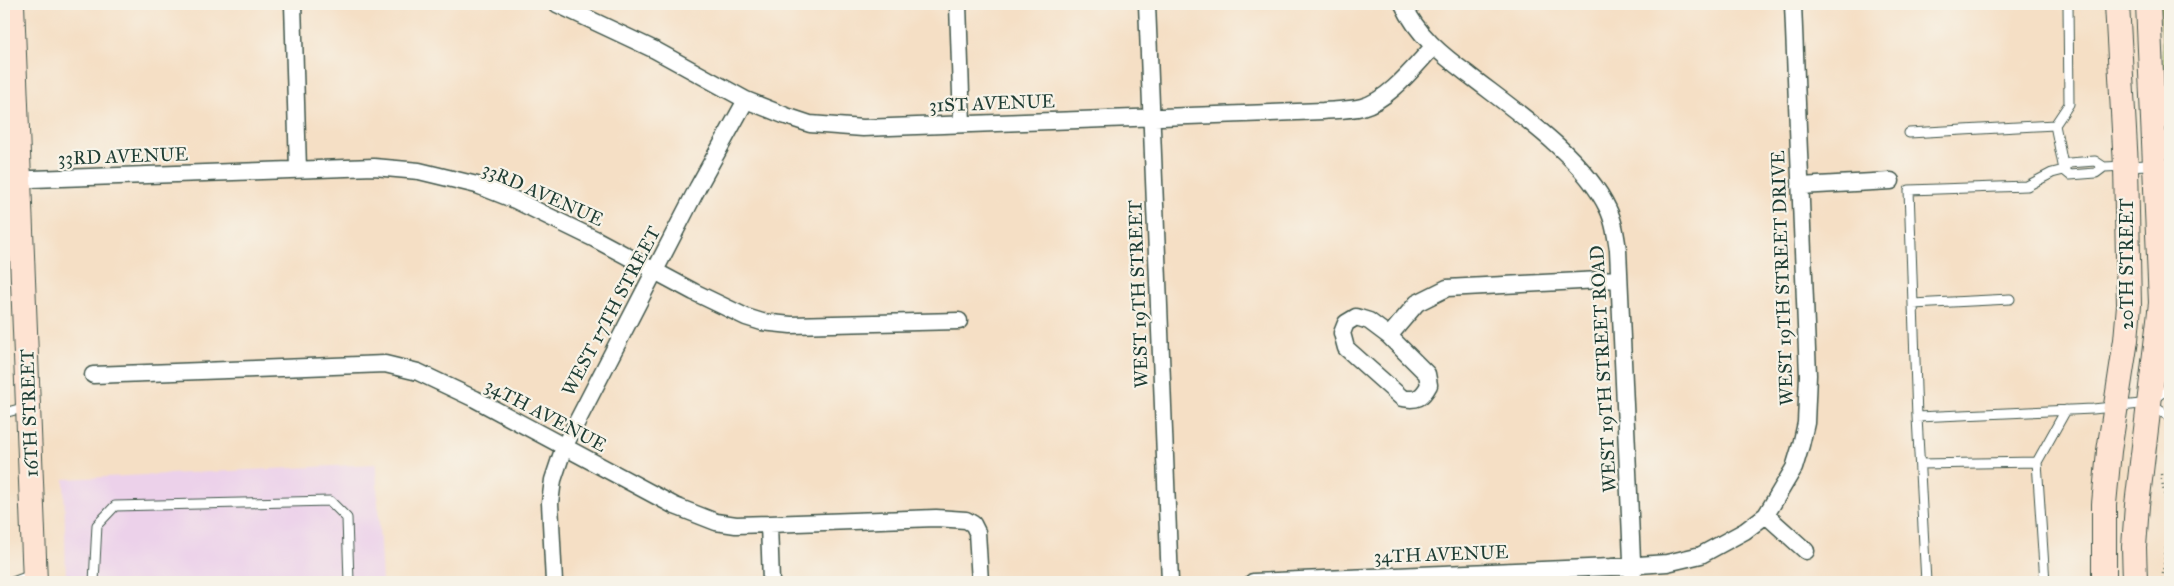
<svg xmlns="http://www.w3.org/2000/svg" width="2174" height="586" viewBox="0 0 2174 586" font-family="'IM FELL Great Primer',serif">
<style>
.built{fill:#ecd1ea}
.green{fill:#adbf63;stroke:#667e4c}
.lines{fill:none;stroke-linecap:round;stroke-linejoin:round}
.service-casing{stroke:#3f554a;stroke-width:11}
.minor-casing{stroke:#3f554a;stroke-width:19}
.secondary-casing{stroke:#3f554a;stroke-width:26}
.path{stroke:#3f554a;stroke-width:2.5;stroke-dasharray:1 4;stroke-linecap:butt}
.service{stroke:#fff;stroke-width:9}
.minor{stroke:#fff;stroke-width:16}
.secondary{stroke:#fee3d2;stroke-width:24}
.labels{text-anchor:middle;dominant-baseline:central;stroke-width:4.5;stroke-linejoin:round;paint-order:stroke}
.street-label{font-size:19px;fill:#1f3d34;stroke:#f7f3e8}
</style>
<rect width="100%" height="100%" fill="#f7f3e8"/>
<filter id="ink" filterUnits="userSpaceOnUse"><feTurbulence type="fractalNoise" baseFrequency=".02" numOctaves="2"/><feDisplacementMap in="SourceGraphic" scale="10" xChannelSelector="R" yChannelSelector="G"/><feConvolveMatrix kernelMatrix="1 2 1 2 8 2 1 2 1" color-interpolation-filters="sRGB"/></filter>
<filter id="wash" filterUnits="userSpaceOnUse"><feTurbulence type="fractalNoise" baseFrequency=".0096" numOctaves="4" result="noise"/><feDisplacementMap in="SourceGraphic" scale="20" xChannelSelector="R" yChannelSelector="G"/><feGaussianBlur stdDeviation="1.12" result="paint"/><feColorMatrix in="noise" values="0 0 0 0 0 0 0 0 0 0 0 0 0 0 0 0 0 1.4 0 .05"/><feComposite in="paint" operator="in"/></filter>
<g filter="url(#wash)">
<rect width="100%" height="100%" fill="#f5dfc5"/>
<path class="built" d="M376,464L382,582H66L64,479Z"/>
<path class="green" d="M2160,4H2170V143L2166,142Z"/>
</g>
<g filter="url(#ink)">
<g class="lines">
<defs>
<path id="service" d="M2068,4L2069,104L2055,125L2064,170L2070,175L2096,173L2104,167
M1909,133L2055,125
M1913,304L1909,190L2027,186L2052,173L2064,170L2069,163L2095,161L2104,167L2170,164
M2152,405L2165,414H2170
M4,413L26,407
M1917,417L1913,304L2010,299
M2037,462L2045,582
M1920,464L2037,462L2066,410
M13,582L34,574
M94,582L97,525L115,506L330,501L347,518L349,582
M1926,582L1917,417L2093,409L2150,403L2170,387"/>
<path id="minor" d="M293,4L298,169
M557,4L655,50L746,100L786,116L810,124L863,128L1323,111C1336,110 1350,110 1362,107C1389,100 1414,67 1433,47
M958,4L962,124
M1147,4L1170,582
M1403,4C1417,35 1442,55 1469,75C1514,110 1584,157 1608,209C1614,221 1616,236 1618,250L1633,582
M4,180L374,167L419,171L477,185L515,200L595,239L694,292L746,317L762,322L791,325L959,321
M1800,186L1891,181
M1356,317L1369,321L1389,336L1427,374L1429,385C1422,398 1417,401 1402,398L1346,348L1342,333L1346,323Z
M1389,336L1417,303L1447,288L1619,279
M93,375L385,364L418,372L475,399L675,506L716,522L736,525L769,524L936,518L966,520L973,524L977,532L980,582
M1766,515L1806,551
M769,524L771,582
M554,582L550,503L553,480L564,447L698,187L746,100
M1253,582L1611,567L1667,563L1701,555L1745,531L1766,515L1794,468L1801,445L1806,423L1808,375L1793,4"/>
<path id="secondary" d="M12,4L35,582
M2104,582V504L2109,451L2126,340L2129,305L2126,166L2117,4
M2135,582L2134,547L2137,505L2161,303L2148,4"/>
</defs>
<use href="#service" class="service-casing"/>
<use href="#minor" class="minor-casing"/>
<use href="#secondary" class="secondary-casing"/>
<path class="path" d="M2161,474L2169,523L2162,582"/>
<use href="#service" class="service"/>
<use href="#minor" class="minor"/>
<use href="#secondary" class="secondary"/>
</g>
</g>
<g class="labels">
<g class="street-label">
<text transform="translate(992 103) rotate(-2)">31ST AVENUE</text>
<text transform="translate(123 156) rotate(-2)">33RD AVENUE</text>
<text transform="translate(543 194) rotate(24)">33RD AVENUE</text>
<text transform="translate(2126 264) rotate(-90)">20TH STREET</text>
<text transform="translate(1782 278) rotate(-92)">WEST 19TH STREET DRIVE</text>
<text transform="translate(1138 294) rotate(-92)">WEST 19TH STREET</text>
<text transform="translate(611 311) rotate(-62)">WEST 17TH STREET</text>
<text transform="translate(1603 369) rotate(-93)">WEST 19TH STREET ROAD</text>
<text transform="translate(29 413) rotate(-92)">16TH STREET</text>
<text transform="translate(546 415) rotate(28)">34TH AVENUE</text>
<text transform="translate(1441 554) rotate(-2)">34TH AVENUE</text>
</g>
</g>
<rect width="2174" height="586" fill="none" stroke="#f7f3e8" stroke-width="20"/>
</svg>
